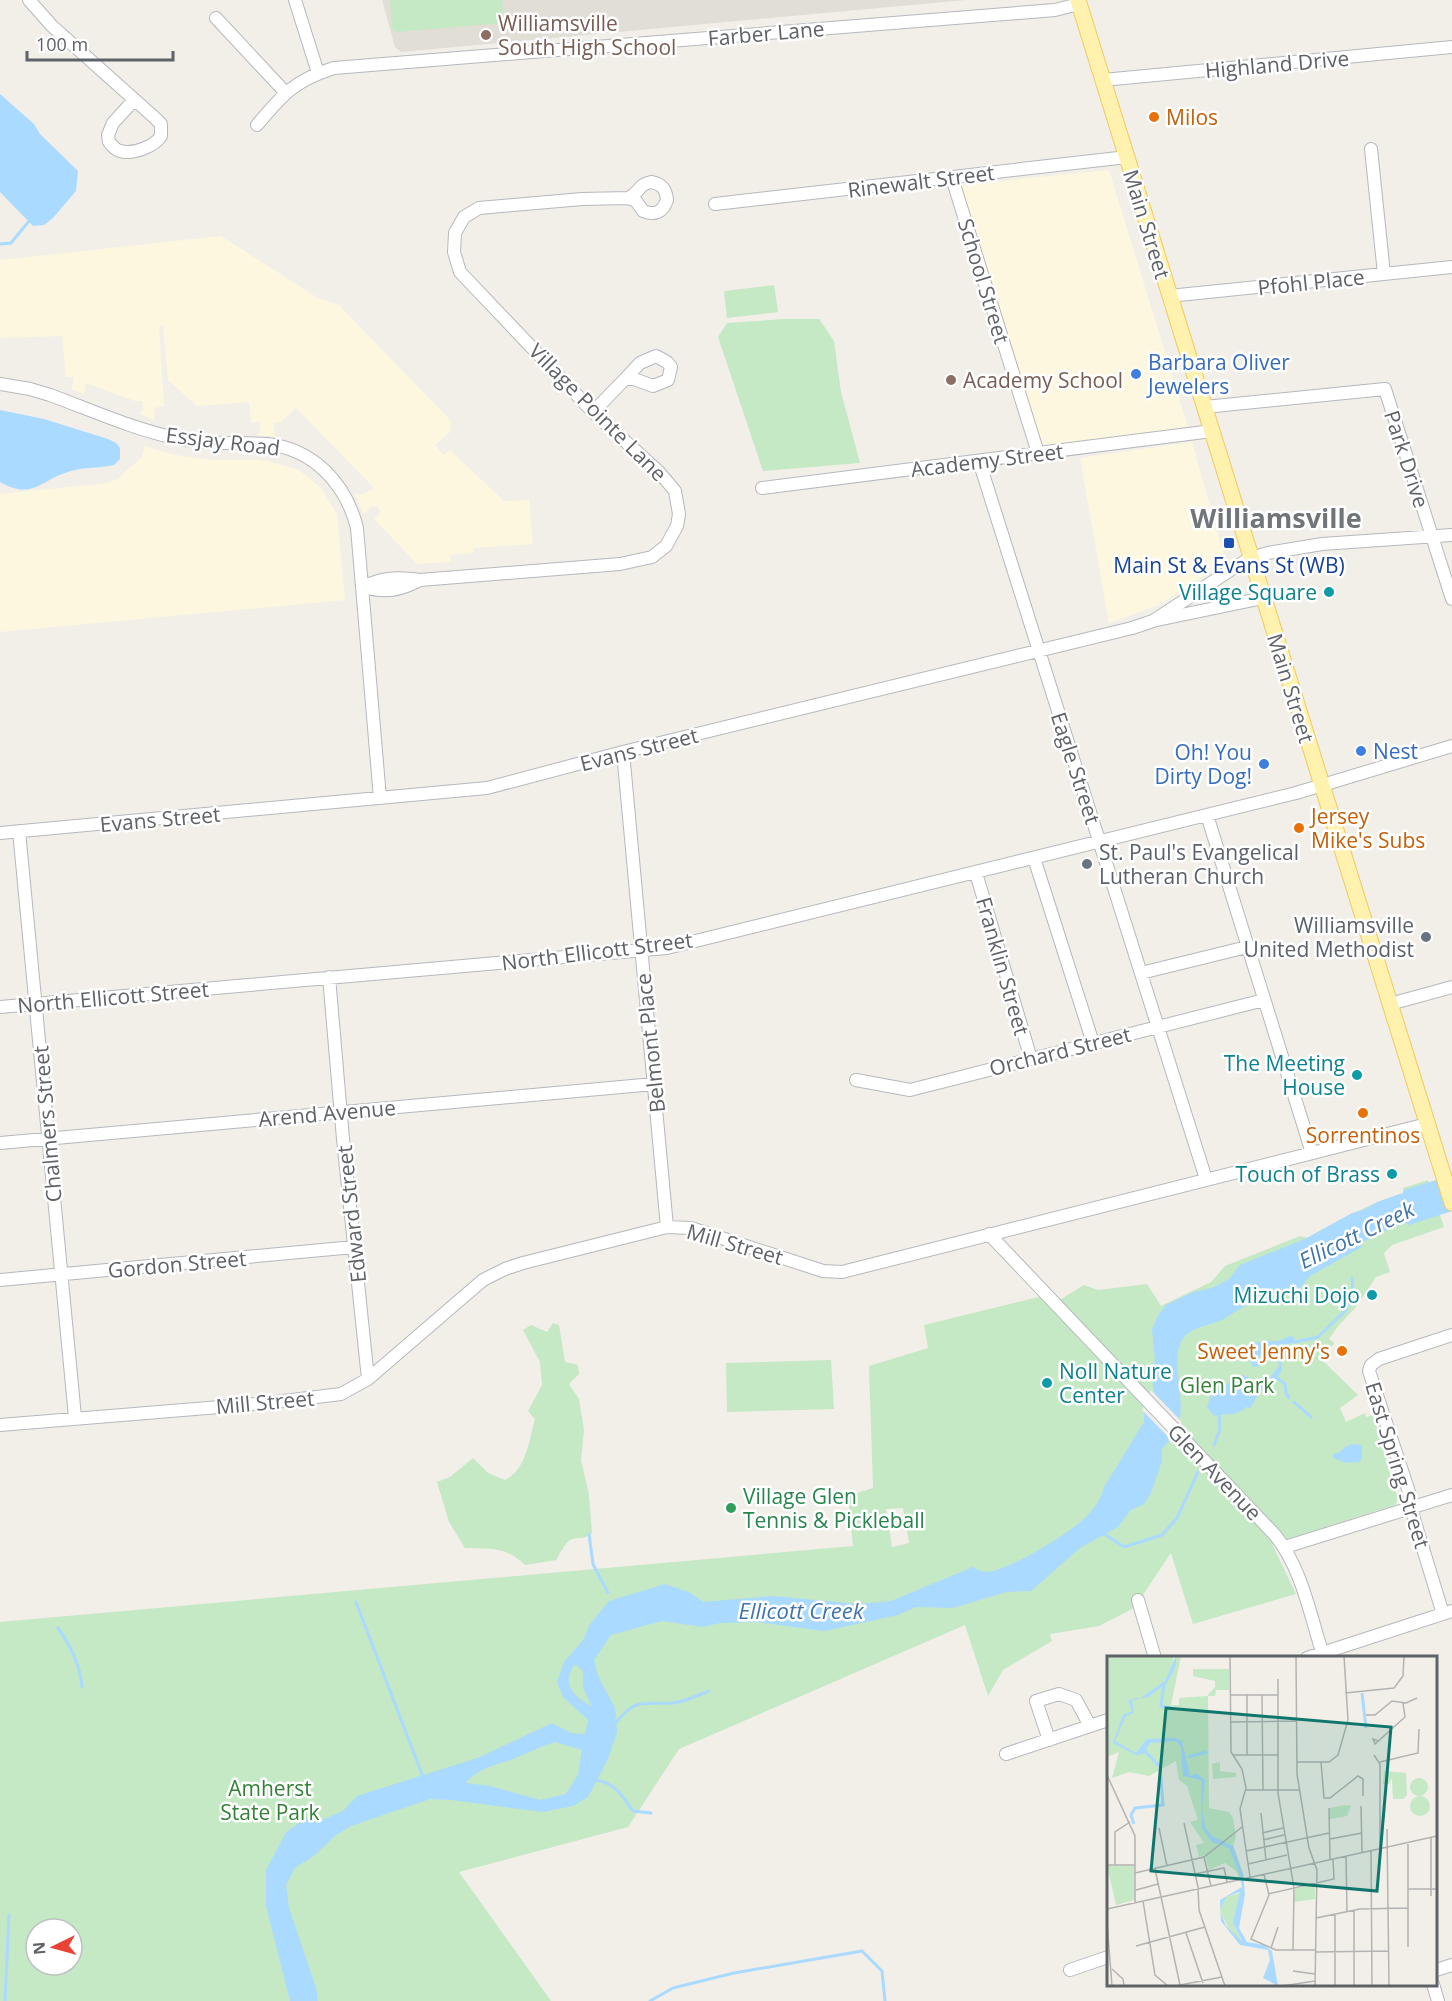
<svg xmlns="http://www.w3.org/2000/svg" width="1452" height="2001" viewBox="0 0 1452 2001" font-family="'Open Sans',sans-serif">
<style>
.commercial{fill:#fef7e0}
.education{fill:#e1ded6}
.green{fill:#c5e8c5;fill-rule:evenodd}
.water{fill:#aadaff;fill-rule:evenodd}
.pier{fill:#f1efe8}
.lines{fill:none;stroke-linecap:round;stroke-linejoin:round}
.stream{stroke:#aadaff;stroke-width:3}
.minor-casing{stroke:#b5b8bc;stroke-width:14}
.major-casing{stroke:#f2c960;stroke-width:17}
.minor{stroke:#fff;stroke-width:12}
.major{stroke:#fff2af;stroke-width:15}
.education-dot{fill:#8d6e63;stroke:#fff;stroke-width:2}
.food-dot{fill:#e8710a;stroke:#fff;stroke-width:2}
.shop-dot{fill:#3f7fe0;stroke:#fff;stroke-width:2}
.transit-dot{fill:#1a4fb4;stroke:#fff;stroke-width:2}
.culture-dot{fill:#0f9aa8;stroke:#fff;stroke-width:2}
.worship-dot{fill:#6b7280;stroke:#fff;stroke-width:2}
.leisure-dot{fill:#2e9e5b;stroke:#fff;stroke-width:2}
.labels{text-anchor:middle;dominant-baseline:central;stroke-width:5;stroke-linejoin:round;paint-order:stroke}
.education-label{font-size:21px;fill:#785e54;stroke:#fff;text-anchor:start}
.street-label{font-size:21px;fill:#5f6368;stroke:#fff}
.food-label{font-size:21px;fill:#c56008;stroke:#fff;text-anchor:start}
.shop-label{font-size:21px;fill:#366cbe;stroke:#fff;text-anchor:start}
.transit-label{font-size:21px;fill:#164399;stroke:#fff}
.culture-label{font-size:21px;fill:#0d838f;stroke:#fff;text-anchor:end}
.worship-label{font-size:21px;fill:#5b616d;stroke:#fff;text-anchor:start}
.park-label{font-size:21px;fill:#348238;stroke:#fff}
.leisure-label{font-size:21px;fill:#27864d;stroke:#fff;text-anchor:start}
.water-label{font-size:22px;font-style:italic;fill:#4174aa;stroke:#fff}
.district-label{font-size:27px;font-weight:bold;fill:#70757a;stroke:#fff}
.inset-river{fill:none;stroke:#aadaff;stroke-width:3}
.inset-road{fill:none;stroke:#b3b3b1;stroke-width:1.5}
.view{fill:#0f766e;fill-opacity:0.15;stroke:#0f766e;stroke-width:3}
.inset-edge{fill:none;stroke:#5f6368;stroke-width:3}
</style>
<rect width="100%" height="100%" fill="#f1efe8"/>
<path class="commercial" d="M1109,170L1188,427L1039,448L960,185Z
M221,236L318,298L339,305L451,421L450,432L435,445L443,455L450,450L504,501L529,500L533,544L474,548L473,553L450,555L451,562L417,564L374,519L381,512L378,507L373,506L363,514L355,493L361,495L374,488L296,408L281,422L273,423L275,437L256,435L260,432V422L251,423L249,402L197,406L168,380L163,326L159,327L164,406L154,408L155,420L139,414L143,410L142,401H135L86,383L84,394L71,389L73,385V377H66L62,336L0,338V260Z
M1192,442L1226,562L1159,605L1109,623L1080,458Z
M145,446L175,455L214,460H264L297,469L310,479L321,488L337,514L345,600L0,632V494L108,483L117,479L142,457Z"/>
<path class="education" d="M382,0H966L401,52L395,47Z"/>
<path class="green" d="M390,0H502L504,23L397,32L392,29Z
M774,285L778,312L727,318L724,291Z
M784,319H819L834,341L841,392L860,463L763,471L718,337L727,323Z
M1428,1180L1444,1227L1392,1245L1384,1253L1390,1272L1376,1277L1356,1307L1339,1325L1329,1339L1334,1343L1323,1361L1358,1395L1340,1408L1346,1422L1365,1413L1366,1417L1373,1415L1398,1499L1395,1505L1272,1544L1296,1594L1193,1624L1171,1553L1134,1608L1099,1626L1050,1634L1052,1641L1003,1670L988,1696L965,1625L679,1749L628,1827L459,1872L551,2001H0V1622L853,1546L848,1496L873,1488L869,1366L928,1348L924,1325L1043,1296L1053,1304L1084,1285L1098,1290L1147,1284L1161,1306L1211,1282L1225,1266L1300,1236L1307,1238C1339,1220 1369,1204 1403,1193V1188ZM903,1508L909,1543L892,1547L886,1509ZM36,1929H72V1965H36Z
M553,1323L559,1325L565,1362L578,1365L579,1374L569,1384L579,1399L584,1430L581,1460L589,1495L592,1533C581,1541 581,1536 572,1539C565,1542 560,1554 556,1560L525,1565C505,1546 491,1549 465,1548L449,1522L437,1482L450,1477L473,1458L488,1473L505,1480C526,1470 529,1441 535,1419L528,1411L542,1385L540,1362L523,1330L531,1325L547,1332Z
M831,1360L834,1409L727,1412L726,1363Z"/>
<path class="water" d="M0,94L34,124L40,134L78,171L76,191L53,218L44,225L33,226L0,192Z
M0,410L44,419L108,439L116,443L120,448V459L114,465C100,468 85,467 71,471C41,479 33,501 0,482Z
M1452,1175V1211L1409,1225L1406,1223C1394,1227 1370,1236 1361,1244L1362,1247L1310,1276L1301,1287L1272,1303L1264,1298L1259,1299C1247,1304 1238,1310 1227,1317C1215,1325 1196,1325 1185,1336C1169,1352 1184,1396 1180,1417C1178,1429 1170,1440 1162,1449V1461L1151,1493L1144,1504L1131,1510L1118,1527L1080,1548L1031,1591L1006,1592L953,1608L916,1607L898,1615L824,1631L756,1622L720,1623L703,1627L662,1621L611,1635L594,1660L598,1676L615,1708L617,1732L608,1759L588,1797L573,1806L543,1812L451,1800L430,1799L351,1826L336,1835L315,1855L295,1868L286,1885L289,1908L316,1988L318,2001H290L266,1906V1870L287,1831L307,1818L325,1819L344,1810L357,1796L480,1757L552,1723L571,1733L585,1734L588,1720L563,1697L557,1682L564,1662L583,1640L590,1624L609,1601L665,1584L689,1592L703,1602L772,1596L858,1604L891,1601L973,1567C976,1569 982,1572 986,1572C1006,1572 1070,1533 1085,1518C1094,1509 1101,1499 1104,1487L1144,1422V1413L1154,1393L1151,1370L1155,1360L1152,1329L1159,1314L1166,1305L1193,1292L1212,1288L1229,1279L1240,1265L1307,1238L1352,1213L1363,1210L1377,1202L1403,1193L1404,1190ZM574,1665L578,1666L583,1672V1688L592,1707C575,1696 561,1687 574,1665ZM555,1742L582,1750L578,1775L566,1794L540,1800L490,1786L466,1783C479,1766 501,1765 520,1756C532,1751 542,1746 555,1742Z
M1289,1336L1294,1337L1295,1342L1282,1346L1281,1352L1282,1370L1277,1378L1260,1392L1250,1408L1246,1407C1238,1417 1224,1413 1214,1416L1207,1407L1212,1393C1223,1391 1238,1371 1246,1376C1250,1378 1254,1384 1256,1387L1267,1382L1279,1366L1277,1353L1272,1347L1264,1348L1259,1357L1260,1366L1253,1367C1248,1357 1247,1353 1252,1343C1264,1340 1279,1344 1289,1336Z
M1352,1444L1362,1445V1458L1359,1462L1346,1463L1333,1458V1453H1339L1345,1447Z"/>
<path class="pier" d="M1151,1390L1182,1422L1173,1442L1142,1410Z"/>
<g class="lines">
<path class="stream" d="M0,244L11,243L29,221
M1295,1342L1318,1337L1346,1310L1353,1291L1352,1278
M1277,1378L1285,1384L1286,1393L1289,1398
M1294,1402L1311,1417
M1214,1445L1220,1430L1219,1414
M1103,1533L1124,1547L1162,1535L1177,1518L1198,1472
M589,1534L593,1564L608,1593
M356,1602L423,1777
M58,1628C71,1646 80,1664 82,1687
M614,1725C636,1697 641,1705 673,1703C684,1702 698,1695 709,1691
M595,1780C614,1782 623,1796 633,1811L651,1813
M5,2001L9,1915
M650,2001L673,1988L734,1973L862,1951L882,1971L885,2001"/>
<defs>
<path id="minor" d="M29,0L52,26L155,118L161,124V136C155,146 133,155 120,151C115,150 113,146 109,142L108,135L113,123L134,100
M295,0L318,73
M216,18L285,92
M1103,80L1452,47
M257,125C283,94 295,80 334,68L1055,10L1079,4
M1371,149L1384,274
M952,178L1038,453
M651,182C662,184 666,189 667,200C663,212 655,216 643,211L636,201L628,198C640,193 637,185 651,182Z
M715,204L1127,157
M1169,296L1452,267
M0,384L30,389L50,395C91,410 133,429 175,438C206,445 236,442 267,444C314,449 346,484 357,528L380,798
M1205,407L1385,389L1452,599
M593,412L625,379H634L653,386L668,380L671,367L667,362L656,356L640,363L625,379
M979,461L1206,1179
M762,488L1212,431
M363,587C382,577 398,577 420,580L620,564L652,557L666,546L677,526L679,514L675,491L659,472L593,412L460,272L454,252L455,233L464,217L479,208L582,199L628,198
M363,587C386,593 399,591 420,580
M1157,620L1263,598
M623,752L667,1227
M1207,815L1312,1153
M19,831L75,1417
M0,833L487,788L623,752L1132,628L1153,621L1232,569L1251,558L1268,553L1322,544L1452,535
M1034,858L1093,1043
M976,873L1031,1059
M1141,973L1247,947
M329,977L343,1139L368,1379
M1390,1004L1452,987
M0,1007L667,948L1296,793L1452,746
M856,1080L910,1090L1264,1000
M0,1143L654,1084
M989,1234L1275,1535C1303,1570 1310,1616 1324,1658
M0,1280L354,1247
M0,1425L267,1403L341,1394L368,1379L483,1280L505,1269L523,1263L667,1227L691,1228L823,1271L842,1272L1427,1124
M1285,1547L1452,1495
M1138,1600L1155,1658
M1443,1614L1414,1519L1409,1492L1369,1371L1371,1365L1379,1359L1452,1335
M1307,1658L1452,1611
M1049,1740L1036,1701L1059,1694L1076,1700L1090,1726
M1006,1754L1108,1720
M1070,1970L1108,1957
M1436,1970L1452,1965
M1433,1984L1438,2001"/>
<path id="major" d="M1078,0L1452,1203"/>
</defs>
<use href="#minor" class="minor-casing"/>
<use href="#major" class="major-casing"/>
<use href="#minor" class="minor"/>
<use href="#major" class="major"/>
</g>
<g class="education-dot">
<circle cx="486" cy="35" r="6"/>
<circle cx="951" cy="380" r="6"/>
</g>
<g class="food-dot">
<circle cx="1154" cy="117" r="6"/>
<circle cx="1299" cy="828" r="6"/>
<circle cx="1363" cy="1113" r="6"/>
<circle cx="1342" cy="1351" r="6"/>
</g>
<g class="shop-dot">
<circle cx="1136" cy="374" r="6"/>
<circle cx="1361" cy="751" r="6"/>
<circle cx="1264" cy="764" r="6"/>
</g>
<rect class="transit-dot" x="1223" y="537" width="12" height="12" rx="3"/>
<g class="culture-dot">
<circle cx="1329" cy="592" r="6"/>
<circle cx="1357" cy="1075" r="6"/>
<circle cx="1392" cy="1174" r="6"/>
<circle cx="1372" cy="1295" r="6"/>
<circle cx="1047" cy="1383" r="6"/>
</g>
<g class="worship-dot">
<circle cx="1087" cy="864" r="6"/>
<circle cx="1426" cy="937" r="6"/>
</g>
<circle class="leisure-dot" cx="731" cy="1508" r="6"/>
<g class="labels">
<g class="education-label">
<text x="498" y="23">Williamsville<tspan x="498" dy="24">South High School</tspan></text>
<text x="963" y="380">Academy School</text>
</g>
<g class="street-label">
<text transform="translate(766 33) rotate(-5)">Farber Lane</text>
<text transform="translate(1277 64) rotate(-5)">Highland Drive</text>
<text transform="translate(921 181) rotate(-7)">Rinewalt Street</text>
<text transform="translate(1147 224) rotate(73)">Main Street</text>
<text transform="translate(984 281) rotate(73)">School Street</text>
<text transform="translate(1311 282) rotate(-6)">Pfohl Place</text>
<text transform="translate(598 412) rotate(45)">Village Pointe Lane</text>
<text transform="translate(223 441) rotate(7)">Essjay Road</text>
<text transform="translate(1407 459) rotate(72)">Park Drive</text>
<text transform="translate(987 460) rotate(-7)">Academy Street</text>
<text transform="translate(1291 688) rotate(73)">Main Street</text>
<text transform="translate(639 749) rotate(-14)">Evans Street</text>
<text transform="translate(1076 768) rotate(72)">Eagle Street</text>
<text transform="translate(160 819) rotate(-5)">Evans Street</text>
<text transform="translate(597 951) rotate(-7)">North Ellicott Street</text>
<text transform="translate(1003 966) rotate(74)">Franklin Street</text>
<text transform="translate(113 997) rotate(-5)">North Ellicott Street</text>
<text transform="translate(650 1043) rotate(-96)">Belmont Place</text>
<text transform="translate(1060 1051) rotate(-14)">Orchard Street</text>
<text transform="translate(327 1113) rotate(-5)">Arend Avenue</text>
<text transform="translate(47 1124) rotate(-95)">Chalmers Street</text>
<text transform="translate(351 1214) rotate(-96)">Edward Street</text>
<text transform="translate(735 1244) rotate(16)">Mill Street</text>
<text transform="translate(177 1264) rotate(-5)">Gordon Street</text>
<text transform="translate(265 1402) rotate(-5)">Mill Street</text>
<text transform="translate(1398 1465) rotate(73)">East Spring Street</text>
<text transform="translate(1215 1472) rotate(46)">Glen Avenue</text>
</g>
<g class="food-label">
<text x="1166" y="117">Milos</text>
<text x="1311" y="816">Jersey<tspan x="1311" dy="24">Mike's Subs</tspan></text>
<text x="1363" y="1135" text-anchor="middle">Sorrentinos</text>
<text x="1330" y="1351" text-anchor="end">Sweet Jenny's</text>
</g>
<g class="shop-label">
<text x="1148" y="362">Barbara Oliver<tspan x="1148" dy="24">Jewelers</tspan></text>
<text x="1373" y="751">Nest</text>
<text x="1252" y="752" text-anchor="end">Oh! You<tspan x="1252" dy="24">Dirty Dog!</tspan></text>
</g>
<g class="transit-label">
<text x="1229" y="565">Main St &amp; Evans St (WB)</text>
</g>
<g class="culture-label">
<text x="1317" y="592">Village Square</text>
<text x="1345" y="1063">The Meeting<tspan x="1345" dy="24">House</tspan></text>
<text x="1380" y="1174">Touch of Brass</text>
<text x="1360" y="1295">Mizuchi Dojo</text>
<text x="1059" y="1371" text-anchor="start">Noll Nature<tspan x="1059" dy="24">Center</tspan></text>
</g>
<g class="worship-label">
<text x="1099" y="852">St. Paul's Evangelical<tspan x="1099" dy="24">Lutheran Church</tspan></text>
<text x="1414" y="925" text-anchor="end">Williamsville<tspan x="1414" dy="24">United Methodist</tspan></text>
</g>
<g class="park-label">
<text x="1227" y="1385">Glen Park</text>
<text x="270" y="1788">Amherst<tspan x="270" dy="24">State Park</tspan></text>
</g>
<g class="leisure-label">
<text x="743" y="1496">Village Glen<tspan x="743" dy="24">Tennis &amp; Pickleball</tspan></text>
</g>
<g class="water-label">
<text transform="translate(1356 1234) rotate(-26)">Ellicott Creek</text>
<text x="801" y="1610">Ellicott Creek</text>
</g>
<g class="district-label">
<text x="1276" y="517">Williamsville</text>
</g>
</g>
<g transform="translate(1107 1656)">
<rect width="330" height="330" fill="#f1efe8"/>
<path d="M0,0H66L67,10L68,1L74,0L64,49H72V42L100,40L108,31V25L86,20V13H122V34H109L108,40H101L102,152L122,156L126,162L129,181L126,189L137,220L132,222L129,215L118,207L102,214L98,199L92,201L89,189L97,187L83,166L91,164L80,130L72,124L69,105L42,120L22,116L5,122L12,96L0,101ZM113,106V115L129,117V121L106,123L105,108ZM277,115L299,117L300,139L296,143H286L285,122L282,128H276ZM303 131a9 9 0 1 1 18 0a9 9 0 1 1-18 0ZM303 150a10 10 0 1 1 20 0a10 10 0 1 1-20 0ZM239,149L244,150L240,160L223,163V152ZM0,210H27V244L9,249ZM208,228V243L187,246L188,233ZM134,237L126,266L135,286L124,278L113,254L119,241Z" fill="#c5e8c5"/>
<path d="M69,0V10L60,27L41,41L25,44L27,57L19,60L8,85L29,97L40,83L67,82L75,85L83,120L89,117L98,124L95,152L98,171L105,180L126,190L136,218L138,238L132,272L140,286L157,289L165,295L171,330L156,322L163,304L161,294L133,289L114,265L113,244L135,231L132,217L122,192L105,186L95,172L94,124L76,120L74,91L69,85L43,87L36,98L29,99L6,87L16,59L25,55L21,45L29,42H34L58,25ZM133,236L126,266L135,285L119,270L113,254L119,241Z" fill="#aadaff" fill-rule="evenodd"/>
<path class="inset-river" d="M57,28L54,50L68,53M255,37L259,72M81,101L100,96M27,168L24,159L28,152L56,149L53,111L38,95"/>
<path class="inset-road" d="M123,0L124,96L135,113L139,132L133,153L143,221M189,0L190,118L202,192L210,214L208,330M171,23V137L187,232L186,294M238,37L287,32L296,20L297,0M123,39H171M140,39V99M155,39L156,134M259,59H268L285,45L299,47L310,42M124,66L190,65M271,85L266,83L268,88L298,61L296,47M126,99H171M267,99L273,108V193M190,106H222L231,99L241,64L237,0M214,106L217,142H223L251,120L256,123V140M273,106L311,97L312,73M0,119L28,180V247M139,134H193M254,150L255,196M222,152L223,203M154,157L159,204M77,167L91,231L92,254L118,330M52,172L60,210M280,173L282,330M155,177L176,172M223,183L255,177M156,184L177,179M301,186V291M139,195L222,177M264,195L265,330M239,200L240,255M97,201L104,230M141,208L180,199M0,209H28M8,209V176L23,166M48,213L73,329M28,217L97,201L135,171M88,218L117,212L120,226M157,218L162,239L144,283L169,294H208M301,233H330M29,234L51,228M161,238L227,223L226,203M324,240V181M36,245L48,319L61,330M0,253L330,180M247,254V330M228,258V330M209,262L253,253L301,252M0,267L5,330M79,277L96,327M29,290L98,271M164,292L171,271M208,296L281,295M5,313L16,323L17,330M186,315L208,318M68,330L115,321M175,330L208,325"/>
<path class="view" d="M59,52L284,71L270,235L44,215Z"/>
<rect width="330" height="330" class="inset-edge"/>
</g>
<g transform="translate(54 1947) rotate(265)"><circle r="28" fill="#ffffff" stroke="#bfc1c3" stroke-width="1.5"/>
<path d="M0-4.5L10 22L0 15L-10 22Z" fill="#ea4335"/>
<text y="-9" font-size="16" font-weight="bold" text-anchor="middle" fill="#5f6368">N</text>
</g>
<path d="M27 51v9h146v-9" fill="none" stroke="#5f6368" stroke-width="3"/>
<text x="36" y="51" font-size="18" fill="#5f6368" stroke="#ffffff" stroke-width="4.5" paint-order="stroke">100 m</text>
</svg>
